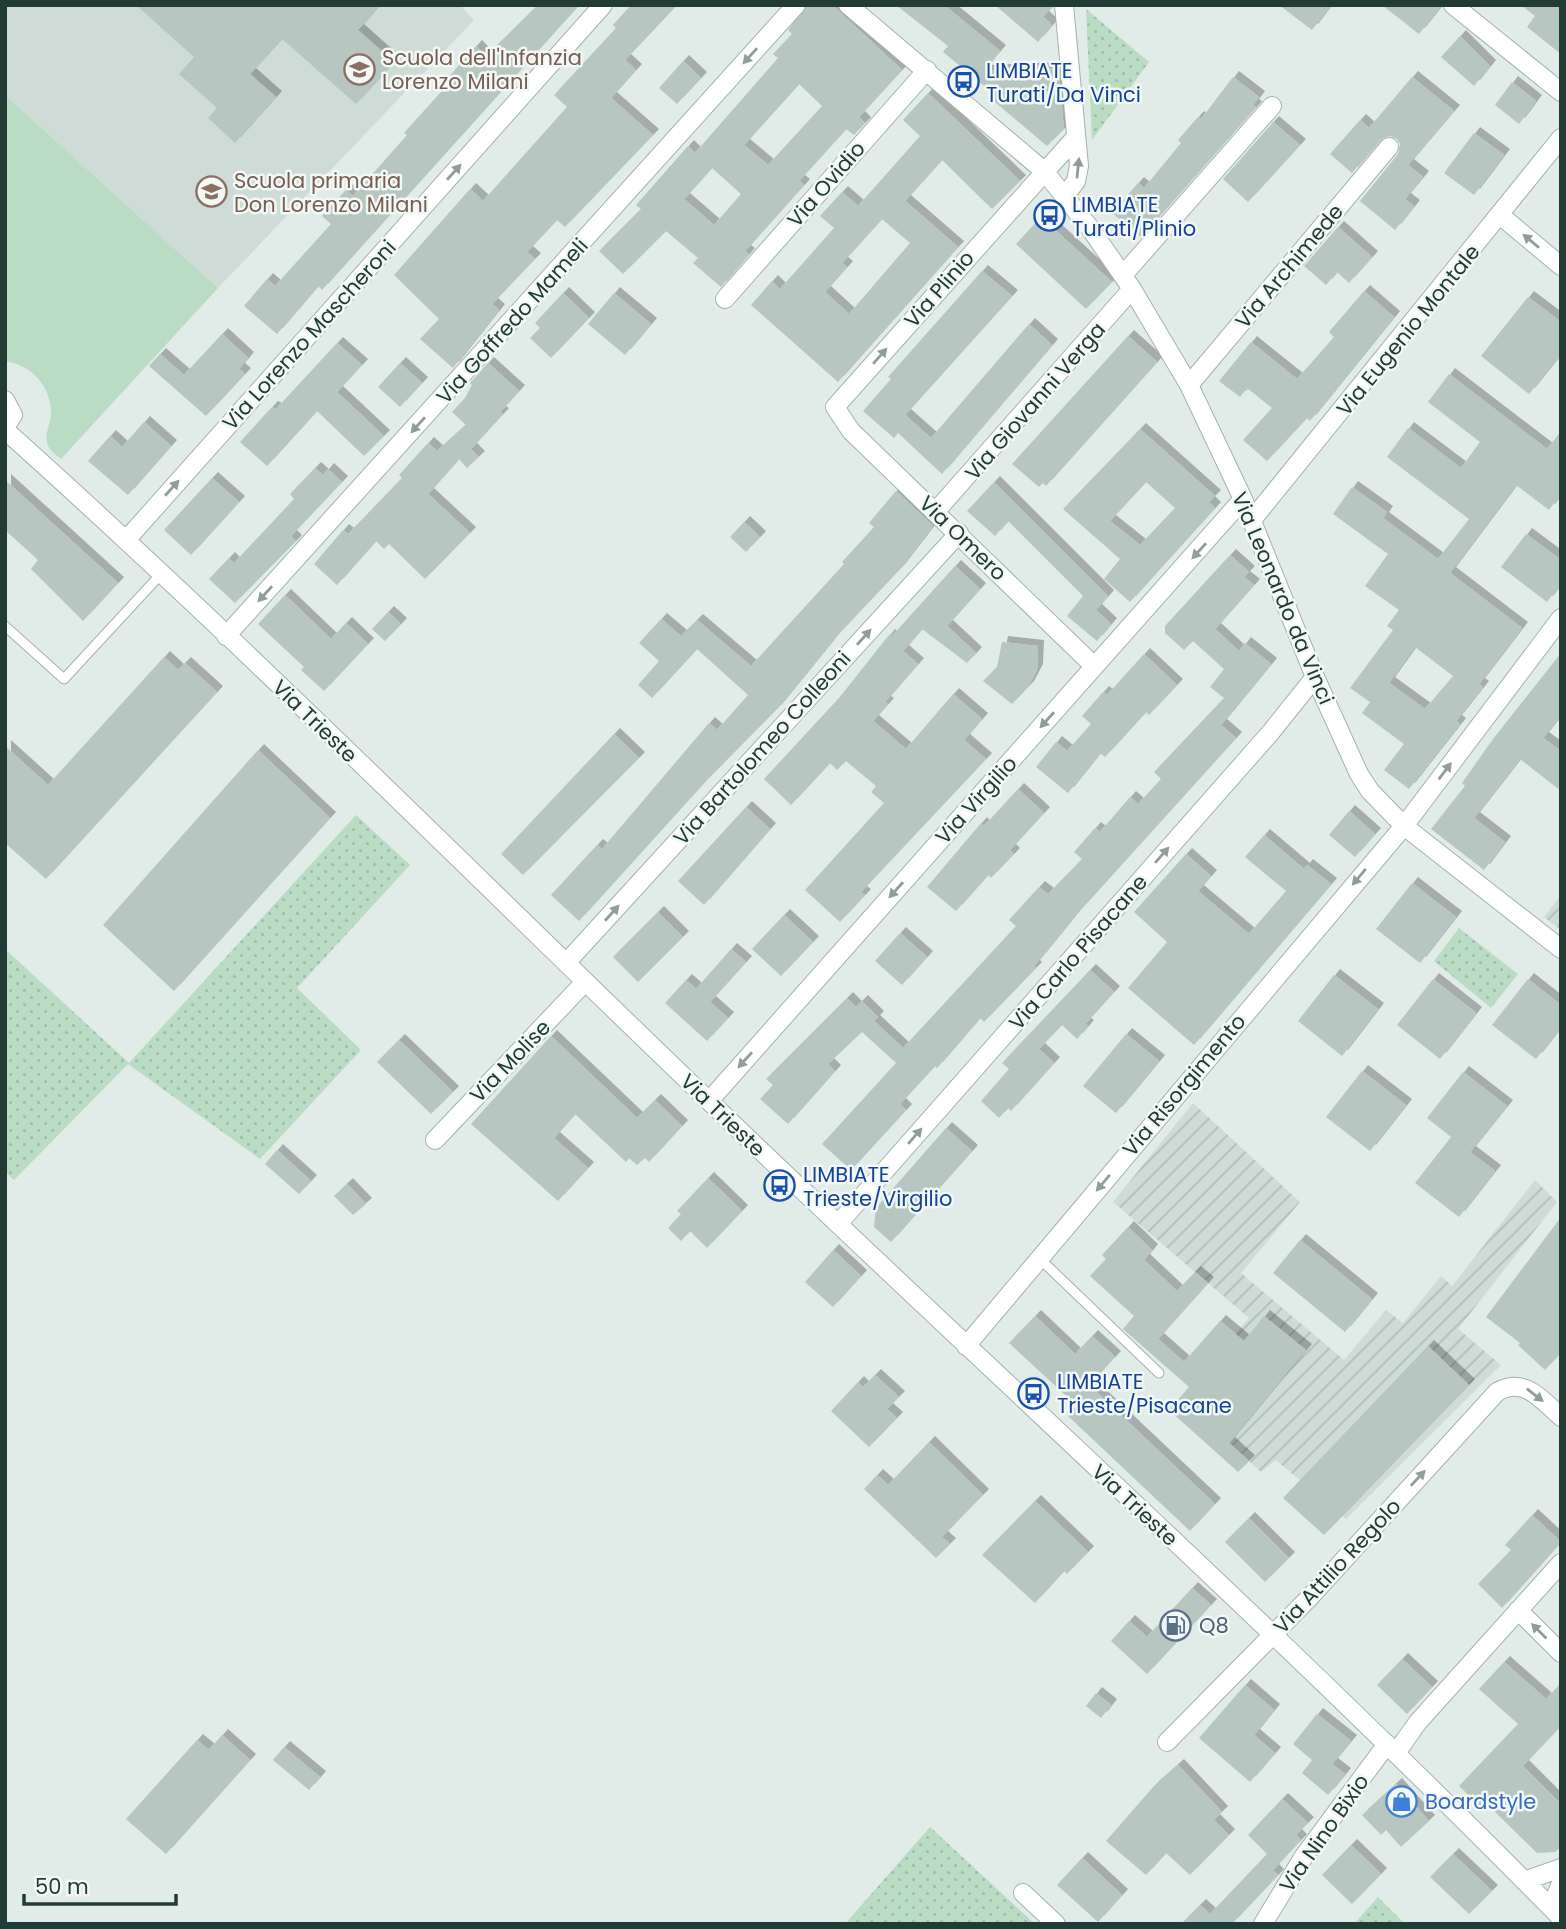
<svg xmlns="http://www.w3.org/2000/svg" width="1566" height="1929" viewBox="0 0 1566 1929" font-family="Poppins,sans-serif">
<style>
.built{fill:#cfdbd6}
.industrial{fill:url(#industrial-furrows)}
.grass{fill:url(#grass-dots)}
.park{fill:#bbdcc4}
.building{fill:#b7c6c0;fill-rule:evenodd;filter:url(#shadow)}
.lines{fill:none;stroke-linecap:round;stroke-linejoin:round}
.lane-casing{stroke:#a4b3ae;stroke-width:11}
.street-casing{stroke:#a4b3ae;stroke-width:20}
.lane{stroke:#fff;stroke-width:9}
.street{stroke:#fff;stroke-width:18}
.oneway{fill:#909e9a}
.labels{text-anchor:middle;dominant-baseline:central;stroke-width:5;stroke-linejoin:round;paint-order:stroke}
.education-label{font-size:21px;fill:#785e54;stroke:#f2f8f5;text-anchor:start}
.transit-label{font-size:21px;fill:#164399;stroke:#f2f8f5;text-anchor:start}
.street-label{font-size:21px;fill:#223c35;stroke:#f2f8f5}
.service-label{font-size:21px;fill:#4e5e75;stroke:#f2f8f5;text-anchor:start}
.shop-label{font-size:21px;fill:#366cbe;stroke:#f2f8f5;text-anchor:start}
</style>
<defs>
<pattern id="industrial-furrows" width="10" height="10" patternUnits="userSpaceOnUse" patternTransform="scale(1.75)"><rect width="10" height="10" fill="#cfdbd6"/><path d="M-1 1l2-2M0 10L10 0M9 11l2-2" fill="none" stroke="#b1bdb8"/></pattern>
<pattern id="grass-dots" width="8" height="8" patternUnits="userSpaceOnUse" patternTransform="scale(1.75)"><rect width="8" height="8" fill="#bbdcc4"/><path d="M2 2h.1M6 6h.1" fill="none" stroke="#a0bea9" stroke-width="1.8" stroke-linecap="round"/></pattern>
<filter id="shadow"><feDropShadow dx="6" dy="-6" stdDeviation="0" flood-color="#0004"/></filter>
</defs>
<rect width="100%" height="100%" fill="#e1ebe7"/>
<path class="built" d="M5,5H460L474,20L218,288L5,95Z"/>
<path class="industrial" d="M1561,895V930L1544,917Z
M1193,1103L1300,1202L1241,1273L1344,1360L1386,1310L1403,1323L1441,1276L1452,1286L1535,1180L1557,1202L1458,1329L1501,1365L1346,1519L1276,1460L1261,1472L1180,1398L1249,1318L1113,1202Z"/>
<path class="grass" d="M1086,9L1149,62L1092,140Z
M356,815L410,865L297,988L361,1050L260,1159L128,1064L14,1180L5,1172V949L129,1063Z
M1459,928L1518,974L1491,1008L1434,961Z
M930,1827L1035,1924H845Z
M1378,1897L1405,1924H1354Z"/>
<path class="park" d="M5,95L218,288L61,459C55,454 48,450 47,442C45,434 50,424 51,415C52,387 32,365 5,361Z"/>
<path class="building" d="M136,5H380L358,30L394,62L356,104L282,39L250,74L276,97L235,143L208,118L217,108L179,74L194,57Z
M538,5H579L322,290L318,286L277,334L244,306L267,279L275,286L331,224L322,216L346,190L353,196L407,135L404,133L450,82L447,79L476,46L486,56Z
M631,5H677L625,60L636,70L611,98L653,135L565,227L557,220L527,252L535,259L492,304L499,310L453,368L420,339L439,319L394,275L470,189L483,201L567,107L554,95L616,28L613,25Z
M807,5H832L902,70L859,117L865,123L854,135L846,129L799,181L804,185L745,251L749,254L721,287L693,263L698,258L666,231L623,274L599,251L641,209L636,205L688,146L695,153L778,58L773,54L792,34L788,30ZM799,84L822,106L768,165L744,145ZM712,168L741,194L714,225L684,199Z
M896,5H944L1000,51L983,71L1058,68L1064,129L1047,146L990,98L994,94L943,52L948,46Z
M995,5H1053L1043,17L1052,25L1038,42Z
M1279,5H1331L1312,30Z
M1382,5H1442L1419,34Z
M1521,5H1561V54L1527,27L1535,16Z
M1460,36L1490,66L1474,86L1441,57Z
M683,61L701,78L677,104L659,88Z
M1233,77L1259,97L1253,105L1256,107L1141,237L1112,213L1138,183L1144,188L1181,143L1178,140L1198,117L1201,119Z
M1412,77L1454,111L1408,165L1423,177L1405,199L1414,206L1395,230L1360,201L1398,154L1400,144L1397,139L1390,136L1381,139L1352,173L1330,154L1360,120L1369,128Z
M1512,82L1536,101L1519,124L1495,105Z
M928,93L1020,181L992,209L942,160L905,201L958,247L838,382L751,305L772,281L780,289L834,228L820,216L842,192L858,206L920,136L903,120ZM882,219L910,243L849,314L825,292L847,267L842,263Z
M1273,122L1300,145L1248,202L1223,179Z
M1474,133L1504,155L1474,195L1444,173Z
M1041,217L1112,282L1086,309L1016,244Z
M1338,227L1372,257L1349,283L1337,272L1326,285L1304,266Z
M982,271L1012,296L905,415L931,438L1029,324L1052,345L942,474L898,433L894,438L863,411L891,379L888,377Z
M1364,291L1394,317L1310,421L1307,418L1267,461L1243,440L1272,408L1247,388L1240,397L1219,381L1251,342L1297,379L1334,337L1329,332Z
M563,293L589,318L551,358L530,338L540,328L535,323Z
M614,293L651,324L625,355L588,324Z
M1528,297L1561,322V354L1529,394L1481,356Z
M222,334L248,358L239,369L245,374L206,416L149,366L160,354L184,375Z
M1128,336L1157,362L1046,486L1043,483L1039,487L1012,464Z
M337,343L362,365L337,392L384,436L364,456L317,411L267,466L240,442L272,407L276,409Z
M400,363L422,383L400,407L378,387Z
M488,363L519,391L500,412L503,414L471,449L479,457L467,468L459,459L428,494L470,533L425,579L389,544L384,549L376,541L337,585L314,564L343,530L348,534L402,478L399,475L428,443L437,451L466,425L452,412L465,398L472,385L470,383Z
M1449,374L1547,449L1561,431V494L1549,510L1516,485L1450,573L1522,628L1479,684L1483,687L1456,721L1460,724L1409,789L1384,770L1404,744L1362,713L1370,702L1350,688L1393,630L1387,626L1399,610L1365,586L1388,554L1333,514L1352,487L1387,512L1383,518L1438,559L1469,519L1387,457L1408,428L1461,468L1480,442L1428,402ZM1415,647L1453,676L1425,709L1389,683Z
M144,422L171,446L128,495L88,461L110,436L122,447Z
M1140,429L1215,496L1209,502L1215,508L1130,602L1104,579L1120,559L1063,509ZM1146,482L1175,508L1140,545L1110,521Z
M315,468L323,475L328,469L342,482L291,536L296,541L235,603L209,579L229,558L234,563L294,499L290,494Z
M212,478L239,502L191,555L164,530Z
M5,480L118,583L83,621L31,569L38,560L5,530Z
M994,482L1108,596L1096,610L1111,624L1097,641L1067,616L1083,596L1008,521L995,536L967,511Z
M896,491L933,526L899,570L833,640L777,709L702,785L579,921L551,895L597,845L602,849L709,723L717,730L748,695L697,649L652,698L638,685L659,661L639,643L661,619L681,636L697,620L751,666L844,564L842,562L874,527L869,523Z
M744,522L760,537L746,552L730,537Z
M1526,534L1561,560V584L1547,602L1501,567Z
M1230,555L1249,572L1244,577L1254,585L1215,629L1239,651L1245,643L1271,664L1221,725L1236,738L1074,917L1034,966L1036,968L984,1022L980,1018L937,1068L935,1066L900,1104L906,1110L851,1170L822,1144L896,1063L862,1032L828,1064L835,1071L788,1124L760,1099L773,1085L766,1079L847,998L856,1007L862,1001L878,1017L874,1021L903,1048L1016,926L1009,920L1039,887L1048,894L1082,859L1074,852L1095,828L1100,832L1130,797L1138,804L1161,779L1154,772L1224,698L1210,687L1224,669L1193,641L1184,650L1165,633V626Z
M955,566L980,589L947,626L976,653L967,663L922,629L903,651L918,664L885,702L888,704L873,721L906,749L953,694L982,719L964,740L986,759L861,892L865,895L840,922L805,890L884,803L871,792L876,786L846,761L837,770L830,763L791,805L764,779L839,698L889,635L891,637Z
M285,595L331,639L346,623L368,644L324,691L301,670L304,667L258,624Z
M388,612L401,624L385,641L372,629Z
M1002,642L1038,646L1037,670L1028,687L1012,704L983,681L997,667Z
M1561,653V715L1543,738L1561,751V791L1520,759L1474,818L1505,842L1484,870L1431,829L1465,786L1462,783L1493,739Z
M1144,654L1177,685L1149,715L1146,712L1105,757L1100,753L1068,793L1036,767L1056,742L1067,751L1091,724L1082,716L1103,692L1107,695Z
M164,657L178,670L185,663L217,692L46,879L5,843V746L48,785Z
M614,734L639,758L523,875L501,854Z
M258,750L330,818L174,991L103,925Z
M1018,789L1044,813L1010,850L1014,854L991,878L988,875L956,911L927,887L981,823L984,826Z
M746,807L770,829L704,905L678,881Z
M1349,811L1375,834L1355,857L1329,835Z
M1264,835L1304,869L1307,865L1331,884L1194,1045L1128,988L1167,942L1134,912L1186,854L1211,876L1198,891L1249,934L1286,891L1245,857Z
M1412,883L1456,917L1420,963L1376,929Z
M658,912L683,937L638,982L613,957Z
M784,915L813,942L781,976L752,949Z
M900,933L927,957L902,985L875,961Z
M731,949L746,962L710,1002L728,1018L707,1041L665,1003L686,980L696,989Z
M1090,970L1114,992L1085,1024L1088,1026L1077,1039L1062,1025L1039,1049L1054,1063L1011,1111L1008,1108L999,1118L981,1101L1009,1069L1002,1063Z
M1334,975L1378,1009L1342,1056L1298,1021Z
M1433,979L1476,1013L1440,1059L1397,1025Z
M1528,979L1561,1005V1027L1536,1059L1492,1025Z
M1126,1034L1159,1061L1116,1113L1083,1086Z
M551,1036L637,1118L655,1100L682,1126L649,1162L645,1158L637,1165L629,1158L626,1162L575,1114L554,1138L588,1168L558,1201L471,1124Z
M399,1040L453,1092L431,1114L377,1062Z
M1362,1071L1406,1105L1370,1151L1326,1117Z
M1463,1072L1507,1106L1470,1152L1495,1171L1459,1217L1415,1183L1451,1137L1427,1118Z
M946,1128L972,1151L891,1242L874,1227L876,1208Z
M277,1150L311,1181L299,1194L265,1164Z
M708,1178L742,1211L707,1248L690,1231L681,1241L668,1228L681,1214L677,1211Z
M347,1184L366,1204L353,1215L334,1196Z
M1561,1217V1352L1545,1370L1518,1345L1520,1343L1486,1317Z
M1128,1227L1152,1250L1144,1260L1177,1291L1195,1272L1208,1283L1158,1339L1184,1362L1220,1321L1244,1341L1264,1316L1306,1350L1229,1443L1249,1461L1238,1472L1169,1410L1189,1387L1123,1329L1134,1316L1090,1276L1106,1259L1102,1255Z
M1300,1240L1372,1299L1345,1332L1273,1273Z
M833,1250L861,1276L833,1307L805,1282Z
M1035,1316L1075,1354L1092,1336L1115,1357L1089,1385L1215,1504L1190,1531L1068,1416L1077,1406L1009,1343Z
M1428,1346L1469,1385L1324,1535L1283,1498Z
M875,1375L899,1397L887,1409L897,1418L869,1447L831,1411L858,1382L863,1387Z
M929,1442L983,1495L942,1537L950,1544L936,1558L864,1489L877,1475L888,1485Z
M1035,1501L1088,1552L1067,1574L1064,1571L1035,1603L982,1555Z
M1532,1515L1561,1542L1502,1608L1478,1584L1511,1550L1505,1545Z
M1249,1518L1289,1558L1265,1582L1225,1542Z
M1192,1588L1211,1605L1147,1674L1111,1641L1129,1621L1147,1637Z
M1402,1659L1432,1687L1407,1714L1377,1685Z
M1504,1662L1546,1699L1561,1683V1726L1523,1766L1561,1804V1847L1555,1852L1537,1853L1490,1807L1486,1812L1459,1786L1518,1724L1479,1689Z
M1245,1685L1274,1710L1254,1735L1275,1753L1250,1782L1199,1738Z
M1096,1693L1111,1705L1101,1718L1086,1706Z
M1317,1714L1351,1741L1332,1764L1345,1774L1328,1795L1302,1773L1312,1760L1293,1744Z
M222,1735L250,1760L166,1854L126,1819L197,1740L209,1750Z
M284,1747L320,1777L309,1790L273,1760Z
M1178,1765L1222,1812L1214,1820L1229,1835L1190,1875L1166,1853L1146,1875L1106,1841L1154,1786Z
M1396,1784L1429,1821L1401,1847L1386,1830L1381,1835L1362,1815Z
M1282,1799L1308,1823L1296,1835L1301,1840L1273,1870L1278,1875L1232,1924H1181L1200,1905L1210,1914L1267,1854L1248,1835Z
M1351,1845L1381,1874L1352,1904L1322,1875Z
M1453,1854L1492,1891L1469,1914L1430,1877Z
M1082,1858L1122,1895L1098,1922L1057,1885Z"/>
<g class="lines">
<defs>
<path id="lane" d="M5,626L64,679L162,573
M1039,1258L1159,1373"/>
<path id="street" d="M848,5L1044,171L1090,228L1132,289L1189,385L1243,499L1315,677L1359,774L1370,791L1404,826L1561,949
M1064,5L1079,166L1076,181L1065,196
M1453,5L1561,92
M1076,137L835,407L851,431L1094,666
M1501,216L1561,266
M1123,275L1272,106
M725,299L927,70
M1189,385L1389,147
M5,400L13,415L5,427
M5,430C263,661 506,908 757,1147C1025,1403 1301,1653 1561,1918
M936,511L1132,289
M1252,520L1561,138
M127,539L603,5
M226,636L796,5
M566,963L959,533
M709,1101L1243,499
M435,1140L585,982
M838,1224L1271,732L1315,677
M966,1346L1404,826L1561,618
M1518,1610L1561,1653
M1167,1742L1310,1597L1497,1392C1524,1376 1542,1400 1561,1417
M1396,1753L1418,1722L1561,1563
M1524,1881L1561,1868
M1023,1893L1056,1924
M1551,1908L1561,1883
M1263,1924L1304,1856L1387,1744"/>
</defs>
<use href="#lane" class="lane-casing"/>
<use href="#street" class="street-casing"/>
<use href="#lane" class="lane"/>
<use href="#street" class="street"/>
</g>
<defs><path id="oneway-solid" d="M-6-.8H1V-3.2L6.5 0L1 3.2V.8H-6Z" transform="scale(1.75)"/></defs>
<g class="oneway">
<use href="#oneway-solid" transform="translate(750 56) rotate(132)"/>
<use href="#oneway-solid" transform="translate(1078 168) rotate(-84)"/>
<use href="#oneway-solid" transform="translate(454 172) rotate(-48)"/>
<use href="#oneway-solid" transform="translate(1531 241) rotate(-140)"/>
<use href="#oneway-solid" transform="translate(880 356) rotate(-49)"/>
<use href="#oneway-solid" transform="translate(418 425) rotate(132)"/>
<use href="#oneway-solid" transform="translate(172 488) rotate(-48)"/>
<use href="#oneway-solid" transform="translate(1199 551) rotate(132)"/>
<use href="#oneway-solid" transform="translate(265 594) rotate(132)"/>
<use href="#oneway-solid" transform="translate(864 637) rotate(-48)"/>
<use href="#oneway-solid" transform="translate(1047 720) rotate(132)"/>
<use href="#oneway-solid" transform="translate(1445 771) rotate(-53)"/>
<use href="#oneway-solid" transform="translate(1162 855) rotate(-49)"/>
<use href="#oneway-solid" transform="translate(1359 877) rotate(130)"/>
<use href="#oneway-solid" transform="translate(896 890) rotate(132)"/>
<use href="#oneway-solid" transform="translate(612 913) rotate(-48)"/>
<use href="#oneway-solid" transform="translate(745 1060) rotate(132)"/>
<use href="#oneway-solid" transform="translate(915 1136) rotate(-49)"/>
<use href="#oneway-solid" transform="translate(1103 1183) rotate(130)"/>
<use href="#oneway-solid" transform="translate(1535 1395) rotate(38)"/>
<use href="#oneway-solid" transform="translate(1418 1478) rotate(-47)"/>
<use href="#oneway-solid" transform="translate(1539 1631) rotate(-135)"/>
</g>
<defs>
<symbol id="school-ring" viewBox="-11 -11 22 22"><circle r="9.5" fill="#f2f8f5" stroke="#8d6e63" stroke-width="1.5"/><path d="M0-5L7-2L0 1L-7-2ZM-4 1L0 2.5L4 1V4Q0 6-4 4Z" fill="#8d6e63"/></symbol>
<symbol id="bus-ring" viewBox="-11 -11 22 22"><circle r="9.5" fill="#f2f8f5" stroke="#1a4fb4" stroke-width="1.5"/><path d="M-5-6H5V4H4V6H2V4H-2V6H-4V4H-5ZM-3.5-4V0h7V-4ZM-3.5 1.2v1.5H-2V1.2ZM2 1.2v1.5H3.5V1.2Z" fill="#1a4fb4"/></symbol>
<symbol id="fuel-ring" viewBox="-11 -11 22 22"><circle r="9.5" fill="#f2f8f5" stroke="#5c6f8a" stroke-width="1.5"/><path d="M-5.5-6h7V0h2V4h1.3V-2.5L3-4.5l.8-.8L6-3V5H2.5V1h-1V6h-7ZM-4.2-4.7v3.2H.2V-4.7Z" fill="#5c6f8a"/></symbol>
<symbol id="shop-ring" viewBox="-11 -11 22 22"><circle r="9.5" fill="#f2f8f5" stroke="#3f7fe0" stroke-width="1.5"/><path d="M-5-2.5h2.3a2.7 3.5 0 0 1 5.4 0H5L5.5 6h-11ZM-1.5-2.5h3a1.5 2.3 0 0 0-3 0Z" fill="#3f7fe0"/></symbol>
</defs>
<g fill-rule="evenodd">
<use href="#school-ring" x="342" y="52" width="35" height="35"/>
<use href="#bus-ring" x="946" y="64" width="35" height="35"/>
<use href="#school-ring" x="194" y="174" width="35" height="35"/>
<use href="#bus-ring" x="1032" y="198" width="35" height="35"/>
<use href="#bus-ring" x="762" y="1168" width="35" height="35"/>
<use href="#bus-ring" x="1016" y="1376" width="35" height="35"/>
<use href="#fuel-ring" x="1158" y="1608" width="35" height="35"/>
<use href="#shop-ring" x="1384" y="1784" width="35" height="35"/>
</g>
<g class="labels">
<g class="education-label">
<text x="382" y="57">Scuola dell'Infanzia<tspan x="382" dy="24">Lorenzo Milani</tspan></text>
<text x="234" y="180">Scuola primaria<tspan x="234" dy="24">Don Lorenzo Milani</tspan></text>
</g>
<g class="transit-label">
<text x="986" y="70">LIMBIATE<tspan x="986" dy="24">Turati/Da Vinci</tspan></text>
<text x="1072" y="204">LIMBIATE<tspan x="1072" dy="24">Turati/Plinio</tspan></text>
<text x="803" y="1174">LIMBIATE<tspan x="803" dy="24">Trieste/Virgilio</tspan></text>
<text x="1057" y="1381">LIMBIATE<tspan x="1057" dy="24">Trieste/Pisacane</tspan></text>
</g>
<g class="street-label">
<text transform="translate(826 184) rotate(-49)">Via Ovidio</text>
<text transform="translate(1289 266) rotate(-50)">Via Archimede</text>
<text transform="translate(939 289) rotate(-49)">Via Plinio</text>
<text transform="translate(512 321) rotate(-48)">Via Goffredo Mameli</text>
<text transform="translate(1408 330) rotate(-51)">Via Eugenio Montale</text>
<text transform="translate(309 335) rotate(-48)">Via Lorenzo Mascheroni</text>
<text transform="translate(1035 401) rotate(-49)">Via Giovanni Verga</text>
<text transform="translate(963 538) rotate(44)">Via Omero</text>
<text transform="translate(1283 598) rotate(67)">Via Leonardo da Vinci</text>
<text transform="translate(315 721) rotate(44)">Via Trieste</text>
<text transform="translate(762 748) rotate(-48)">Via Bartolomeo Colleoni</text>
<text transform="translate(976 800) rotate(-48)">Via Virgilio</text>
<text transform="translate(1078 952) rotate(-49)">Via Carlo Pisacane</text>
<text transform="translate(510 1061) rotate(-46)">Via Molise</text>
<text transform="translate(1184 1085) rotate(-50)">Via Risorgimento</text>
<text transform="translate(723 1115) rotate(44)">Via Trieste</text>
<text transform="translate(1135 1505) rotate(43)">Via Trieste</text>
<text transform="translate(1337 1566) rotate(-47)">Via Attilio Regolo</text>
<text transform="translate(1324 1833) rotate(-55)">Via Nino Bixio</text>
</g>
<g class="service-label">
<text x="1199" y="1625">Q8</text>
</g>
<g class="shop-label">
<text x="1425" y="1801">Boardstyle</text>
</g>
</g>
<rect width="1566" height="1929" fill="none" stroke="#223c35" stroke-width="14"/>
<path d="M24 1894v10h152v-10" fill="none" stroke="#223c35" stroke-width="3.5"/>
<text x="35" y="1894" font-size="21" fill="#223c35" stroke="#f2f8f5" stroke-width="5" paint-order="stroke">50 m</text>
</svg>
